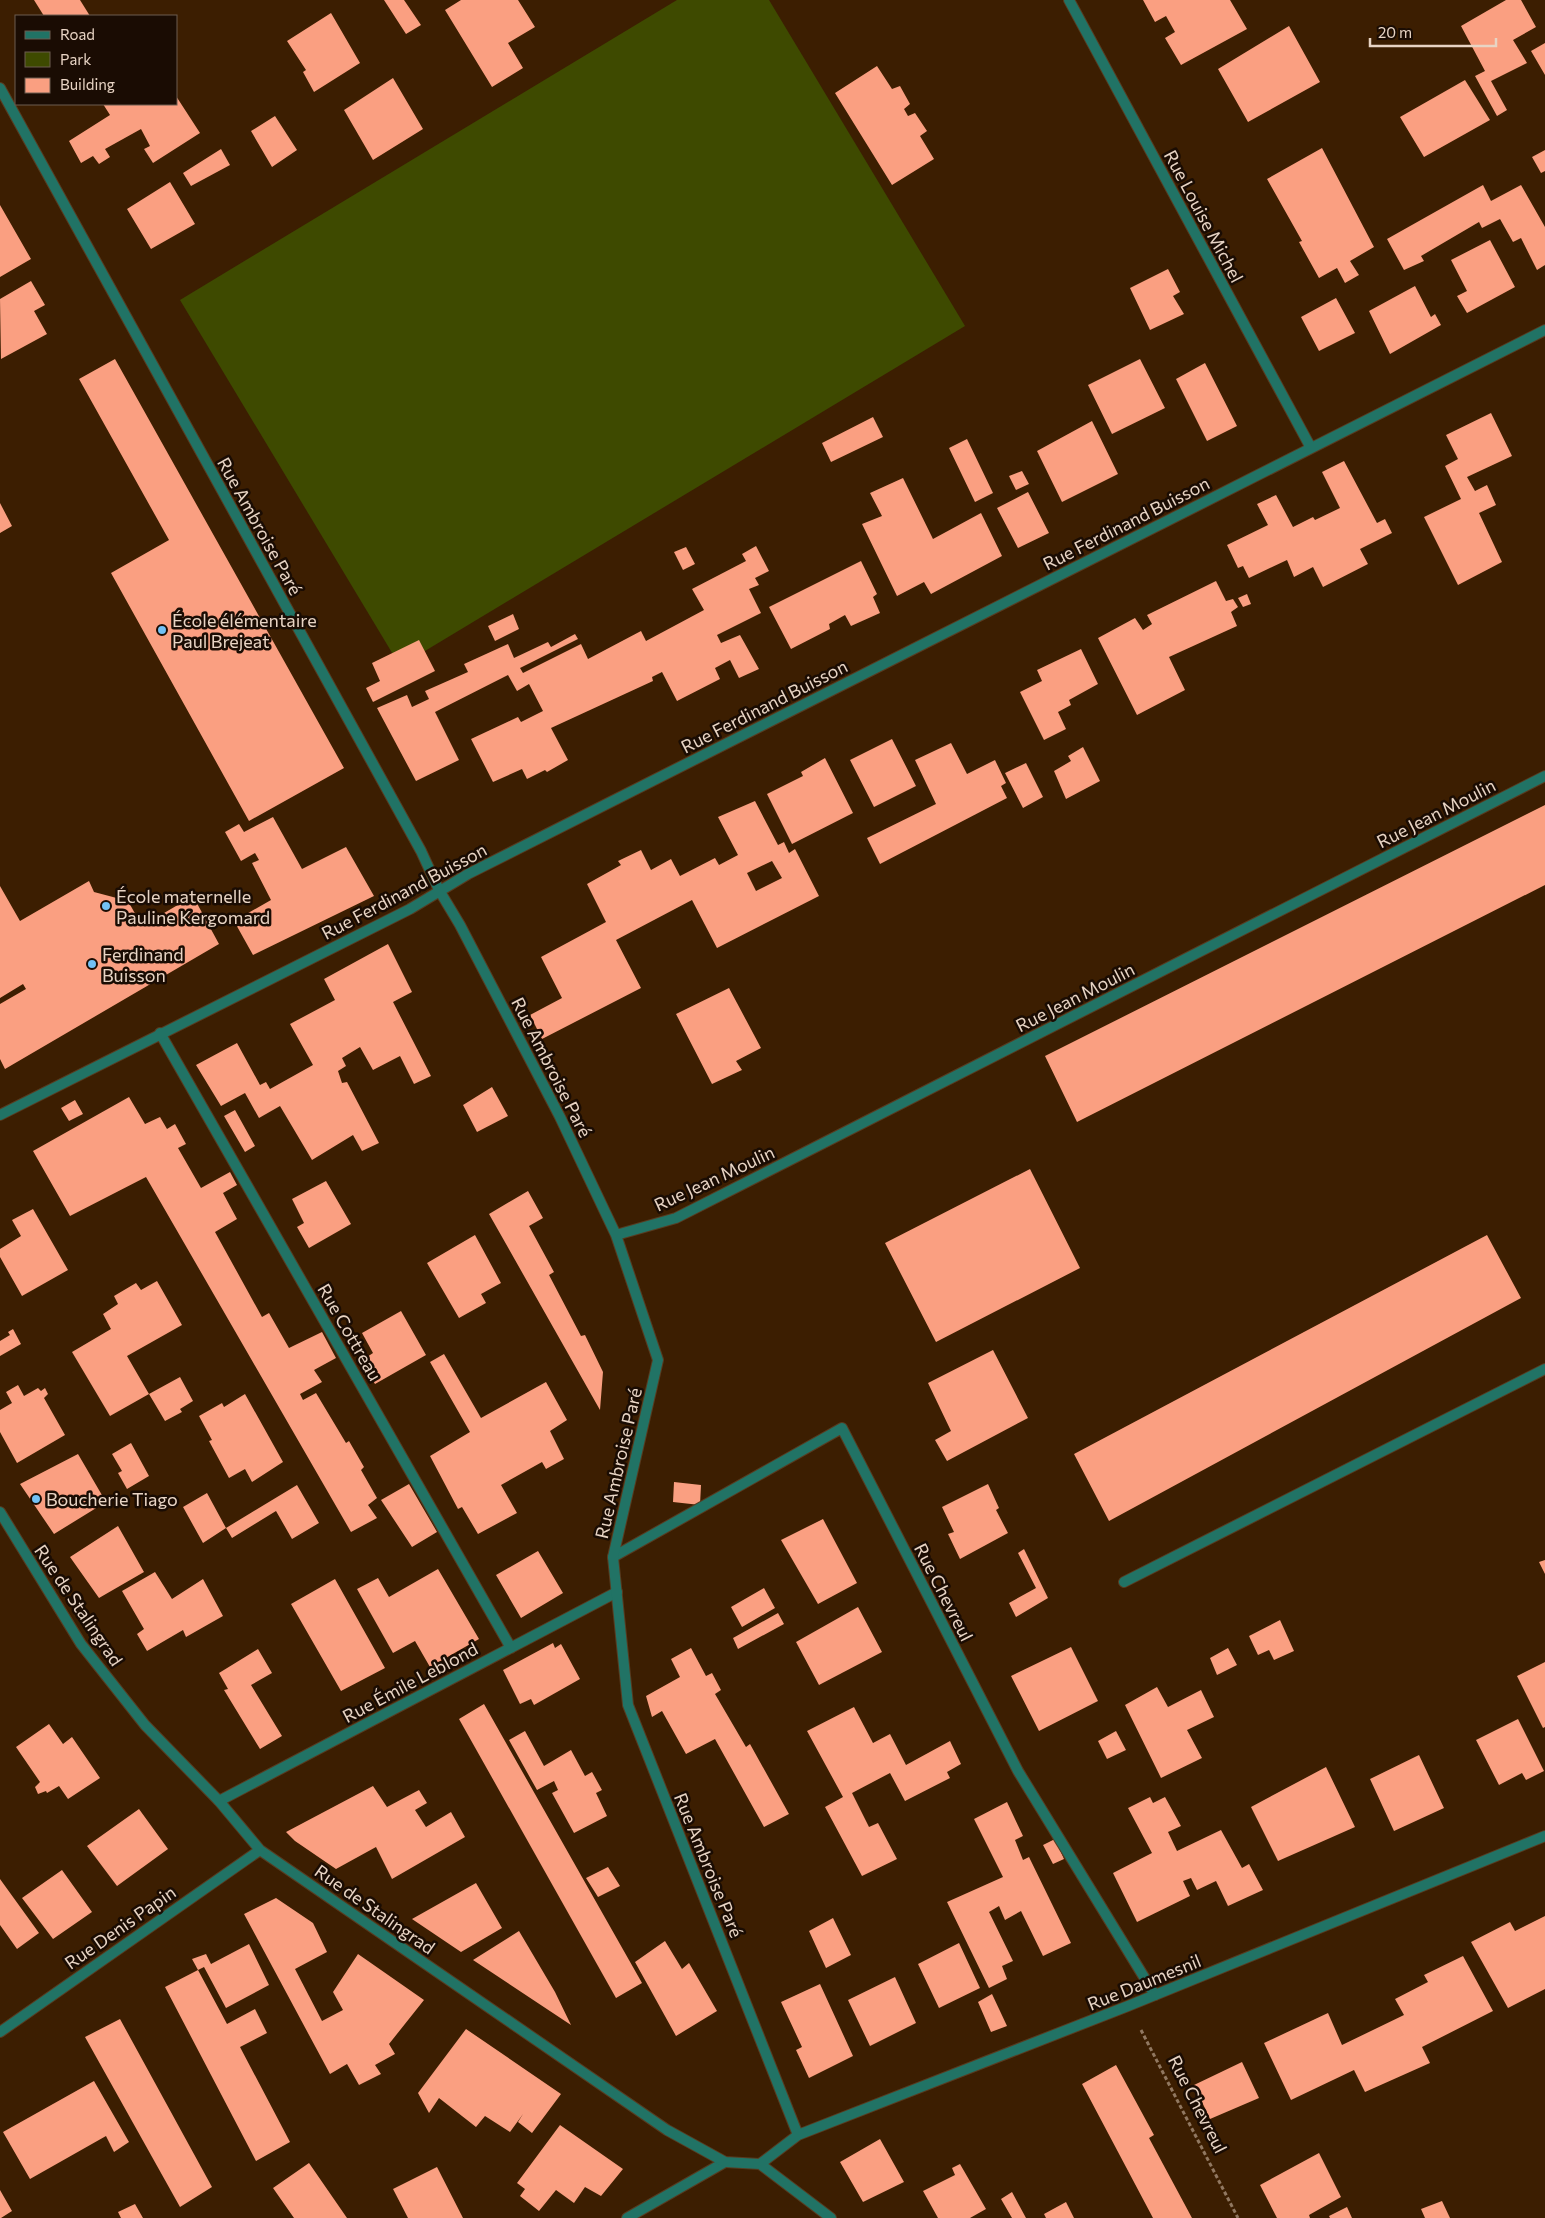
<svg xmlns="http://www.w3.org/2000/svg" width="1545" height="2218" viewBox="0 0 1545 2218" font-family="Commissioner,sans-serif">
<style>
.green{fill:#3e4a00}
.building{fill:#fa9f81;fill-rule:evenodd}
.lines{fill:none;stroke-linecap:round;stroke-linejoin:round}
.service-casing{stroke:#583b20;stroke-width:12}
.minor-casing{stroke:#583b20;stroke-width:12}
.path{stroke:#917861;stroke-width:3;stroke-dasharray:4 2.5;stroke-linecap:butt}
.service{stroke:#217365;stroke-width:10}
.minor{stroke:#217365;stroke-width:10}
.poi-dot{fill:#72c1f5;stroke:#1a0c03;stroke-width:2}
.labels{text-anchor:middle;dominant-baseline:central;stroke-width:5;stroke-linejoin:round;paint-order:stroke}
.street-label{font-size:18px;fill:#e8d4c4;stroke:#1a0c03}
.poi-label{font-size:18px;fill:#e8d4c4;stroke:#1a0c03;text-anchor:start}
</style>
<rect width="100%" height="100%" fill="#3c1e01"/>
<path class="green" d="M677,0H769L965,326L400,666L180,300Z"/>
<path class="building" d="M34,0H80L90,16H44Z
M384,0H404L421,25L406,34Z
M461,0H518L535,27L508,43L523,68L492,87L445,10Z
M1143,0H1230L1247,29L1181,65L1165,38L1175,32L1166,16L1155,22Z
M1506,0H1521L1536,27L1513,40L1527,63L1491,81L1507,110L1497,116L1475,76L1485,71L1461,26Z
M331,13L360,63L314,92L303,72L306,70L287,41Z
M1289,26L1320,82L1248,122L1218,69Z
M1545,43V75L1531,51Z
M877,66L892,89L900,86L910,104L904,109L908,116L915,113L927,131L920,136L934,159L892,185L835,93Z
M393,78L423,129L373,160L344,110Z
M1465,80L1490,120L1424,157L1400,117Z
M176,96L200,133L153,163L144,149L150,146L141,129L105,149L110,157L99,164L93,156L81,163L69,141L110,115L103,104H176Z
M275,116L297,150L272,167L251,131Z
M1322,148L1374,247L1350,261L1359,275L1345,283L1337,268L1319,278L1299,242L1302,241L1267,179Z
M221,149L230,165L191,186L183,173Z
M1545,150V171L1541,173L1532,157Z
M170,182L195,224L151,249L127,209Z
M1483,185L1491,201L1521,185L1545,227V265L1537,270L1521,238L1513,242L1500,219L1482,228L1479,222L1421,256L1424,261L1404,270L1387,239Z
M0,205L31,259L0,277Z
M1490,240L1515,287L1467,313L1457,296L1467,291L1451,260Z
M1168,269L1180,292L1173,296L1184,314L1150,330L1130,288Z
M31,281L45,305L34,311L47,334L1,359L0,299Z
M1415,286L1431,317L1435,314L1441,325L1390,354L1369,311Z
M1336,298L1355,333L1319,351L1301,317Z
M115,359L344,768L249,821L111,573L169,540L79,379Z
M1140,359L1165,408L1112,434L1088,385Z
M1205,363L1237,426L1207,441L1176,379Z
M1491,413L1512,456L1467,477L1475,491L1487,485L1496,505L1479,513L1502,562L1458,585L1424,517L1461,499L1445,466L1458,459L1446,435Z
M873,417L883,437L831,462L822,443Z
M1092,421L1118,474L1062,502L1037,451Z
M967,439L993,493L975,502L949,448Z
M1344,461L1377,523L1385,519L1392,533L1360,549L1368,564L1323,587L1313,567L1294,577L1287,560L1249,578L1243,566L1238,568L1227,545L1268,525L1257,504L1276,495L1293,527L1313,517L1315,520L1340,508L1322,472Z
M1022,471L1029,484L1016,490L1009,476Z
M903,478L933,539L981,513L1002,556L931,594L924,582L897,596L862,524L882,516L870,493Z
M1028,492L1049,533L1018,548L997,508Z
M0,503L12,526L0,533Z
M756,546L769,571L755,578L759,585L749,589L761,613L717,635L721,643L740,635L759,669L739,678L730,660L715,668L720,679L677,701L662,672L652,677L653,681L551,728L568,760L547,772L545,770L527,779L522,769L493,782L471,739L518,717L521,722L543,711L529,684L517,691L508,675L435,712L459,760L416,781L377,708L407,695L412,707L429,699L425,691L468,672L464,664L508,644L514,658L548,642L551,647L575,634L578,639L520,668L523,673L581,644L588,659L641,631L646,641L704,610L692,589L746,561L742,554Z
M686,547L695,564L683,570L674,552Z
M861,561L877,594L873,597L880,613L851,626L845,615L829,624L830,629L791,649L769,607Z
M1216,581L1226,601L1233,599L1238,607L1231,612L1237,626L1169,657L1185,690L1137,715L1098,638L1135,618L1143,630L1152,624L1147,615Z
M1247,594L1251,604L1243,607L1238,598Z
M513,614L519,629L495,641L488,626Z
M419,640L435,671L373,702L366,688L380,681L372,663Z
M1081,649L1098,684L1069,700L1071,705L1058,712L1066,729L1044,740L1020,692L1042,681L1037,670Z
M892,739L916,786L874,807L850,760Z
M951,743L967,774L995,760L1006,783L1001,786L1007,798L880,864L867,838L936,804L915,760Z
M1083,747L1100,781L1066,799L1054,771L1071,761L1068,756Z
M825,758L853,813L792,844L767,794L803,776L801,772Z
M1026,763L1043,797L1023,808L1005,773Z
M755,801L778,845L784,842L789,853L795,849L819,896L717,948L692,900L616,940L641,988L542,1039L530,1015L562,998L541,957L606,922L587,884L621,865L618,861L641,850L651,870L671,859L680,876L715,858L719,865L738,855L718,817ZM772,861L782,878L756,891L747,873Z
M1545,805V885L1077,1122L1045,1056Z
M273,817L302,869L346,847L374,896L253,955L234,921L271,900L252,863L259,860L255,853L241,861L225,832L239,824L244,832Z
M89,881L94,892L128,901L142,926L193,896L219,944L5,1069L0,1059V1004L26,989L23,984L0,998V886L20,921Z
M388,944L412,992L393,1002L431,1076L414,1084L400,1056L373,1070L360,1047L342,1058L346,1066L338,1071L342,1083L347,1082L379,1143L362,1151L353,1135L312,1160L280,1106L259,1118L245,1093L221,1106L196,1065L237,1043L260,1085L266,1082L270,1089L313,1065L290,1024L335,1000L324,979Z
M729,988L761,1048L736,1061L742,1070L712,1084L676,1014Z
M492,1087L508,1116L477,1132L463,1105Z
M129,1097L145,1124L160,1117L167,1129L175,1124L186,1144L178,1148L201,1188L230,1172L237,1185L223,1193L237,1219L215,1232L262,1317L269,1313L289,1348L322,1332L336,1358L314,1370L322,1382L300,1394L303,1400L316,1393L346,1443L349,1441L364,1467L361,1470L377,1498L368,1505L377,1518L351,1532L146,1177L70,1216L33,1151Z
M75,1100L83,1114L69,1121L61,1108Z
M235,1110L255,1146L245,1152L224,1116Z
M1030,1169L1080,1268L936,1342L885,1243Z
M326,1181L351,1224L309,1248L297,1227L304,1223L292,1199Z
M528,1191L543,1218L529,1226L554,1272L549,1275L581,1336L585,1335L603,1372L600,1410L489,1214Z
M33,1209L68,1270L22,1296L0,1257V1249L21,1236L12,1220Z
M475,1235L501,1283L481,1294L486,1303L459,1318L427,1263Z
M1487,1235L1521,1298L1109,1521L1074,1454Z
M157,1281L182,1325L127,1356L149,1394L180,1377L193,1401L180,1409L182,1412L165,1421L149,1394L110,1416L72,1352L111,1329L103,1314L118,1304L114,1296L136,1283L141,1290Z
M401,1311L426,1355L375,1384L361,1361L373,1353L362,1333Z
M13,1329L21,1344L0,1356V1341L10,1335L8,1332Z
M993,1350L1028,1418L947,1461L935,1440L951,1431L928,1383Z
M444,1354L481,1418L546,1382L567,1420L550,1431L564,1459L546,1469L542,1462L501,1485L517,1513L478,1534L462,1507L458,1509L430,1456L470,1432L430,1362Z
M18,1385L24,1396L38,1388L41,1391L45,1388L48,1394L44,1398L65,1435L17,1463L0,1432V1410L12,1403L6,1392Z
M245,1394L283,1462L252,1482L245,1469L229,1478L209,1441L212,1440L199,1416L222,1403L224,1407Z
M131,1443L149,1476L127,1489L118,1473L122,1471L112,1454Z
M78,1454L106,1502L54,1534L20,1484Z
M674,1482L701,1485L700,1505L673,1502Z
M409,1484L437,1532L412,1547L381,1500Z
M988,1484L999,1508L996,1510L1008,1533L960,1559L948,1534L954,1532L942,1507Z
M297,1485L319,1523L292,1539L276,1511L232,1538L226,1528Z
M207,1493L226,1528L203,1543L183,1507Z
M823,1519L857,1583L818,1604L781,1540Z
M118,1526L144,1572L99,1598L70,1557Z
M1024,1549L1048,1598L1016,1617L1009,1603L1036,1588L1018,1553Z
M538,1551L563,1593L521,1618L496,1575Z
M1545,1560V1574L1539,1562Z
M438,1569L479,1639L430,1667L415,1641L393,1653L357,1589L378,1578L389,1597Z
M155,1572L172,1599L203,1579L223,1616L186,1637L183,1630L147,1651L137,1634L144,1629L122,1591Z
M335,1579L385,1668L341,1691L291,1604Z
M764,1588L775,1608L742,1627L731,1607Z
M858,1607L882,1652L819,1685L796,1642Z
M778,1613L784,1624L738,1649L733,1638Z
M1280,1620L1294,1651L1274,1660L1269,1650L1258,1655L1249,1636Z
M553,1643L555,1648L561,1644L580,1679L534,1705L531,1699L520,1704L503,1670Z
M1071,1647L1098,1701L1039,1731L1011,1676Z
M691,1648L706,1676L712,1673L721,1690L715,1694L746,1747L750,1744L789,1814L764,1827L715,1739L686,1754L662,1711L652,1717L646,1696L680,1677L671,1659Z
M1228,1648L1237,1665L1217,1675L1210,1658Z
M258,1649L272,1673L251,1685L282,1736L260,1749L224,1690L228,1689L219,1673Z
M1545,1662V1727L1543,1728L1517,1676Z
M1157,1687L1168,1707L1201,1690L1214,1717L1187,1730L1202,1758L1161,1778L1125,1705Z
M484,1704L642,1983L616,1998L459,1719Z
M854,1707L873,1743L890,1734L906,1765L950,1741L961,1764L947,1772L950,1778L905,1801L890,1773L852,1793L869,1827L878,1823L897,1859L862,1876L825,1807L843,1797L807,1731Z
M1518,1719L1544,1771L1526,1780L1522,1773L1499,1785L1476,1740Z
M49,1724L63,1744L72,1737L100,1778L68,1799L59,1786L47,1793L46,1791L38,1794L35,1787L40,1782L16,1747Z
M525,1731L544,1766L571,1750L585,1776L592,1772L602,1790L596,1793L607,1816L574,1833L552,1793L558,1790L554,1781L537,1790L509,1740Z
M1116,1731L1126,1750L1107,1759L1098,1741Z
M1419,1755L1444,1808L1394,1831L1370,1779Z
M1326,1767L1355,1827L1278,1861L1251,1807Z
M373,1786L387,1807L419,1790L427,1803L415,1810L426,1827L451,1812L465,1837L392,1879L376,1847L336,1869L295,1841L286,1832Z
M1150,1797L1153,1803L1165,1797L1181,1826L1168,1832L1177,1851L1221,1830L1242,1868L1249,1864L1263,1890L1228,1906L1216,1881L1197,1890L1191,1878L1183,1881L1190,1896L1137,1922L1113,1873L1152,1853L1128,1808Z
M1007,1802L1023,1836L1015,1840L1023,1860L1029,1857L1071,1943L1043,1956L1021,1911L1005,1920L999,1906L989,1912L1013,1961L1002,1966L1007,1979L989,1988L947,1902L1003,1877L974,1819Z
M139,1809L168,1849L117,1886L87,1846Z
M1055,1839L1064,1859L1053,1864L1043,1845Z
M608,1867L620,1886L598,1897L586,1878Z
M62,1870L92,1912L53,1939L22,1898Z
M0,1879L39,1933L17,1949L0,1925Z
M476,1883L502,1928L461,1952L412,1919Z
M276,1898L313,1923L327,1952L295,1969L322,2021L343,2010L333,1992L358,1954L424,2000L389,2044L395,2054L375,2065L381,2074L359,2085L347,2064L330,2074L244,1914Z
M1545,1916V1989L1508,2008L1471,1942L1510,1922L1515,1931Z
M833,1918L851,1955L826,1968L809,1931Z
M519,1931L555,1992L571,2025L473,1960Z
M665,1941L682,1969L689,1963L717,2011L676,2036L635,1962Z
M959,1943L980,1988L939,2008L918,1964Z
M249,1944L269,1985L226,2008L204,1967L198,1970L227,2024L255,2009L267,2033L240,2047L290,2142L256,2161L165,1987L198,1970L192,1959L206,1954L211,1964Z
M1463,1956L1493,2011L1422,2047L1430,2063L1365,2092L1354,2070L1291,2100L1264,2043L1328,2013L1342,2045L1404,2015L1395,1999L1428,1982L1424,1975Z
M895,1977L916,2023L870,2046L848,2000Z
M820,1984L853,2056L809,2078L796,2050L802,2047L781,2002Z
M992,1994L1007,2026L991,2032L978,2002Z
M120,2019L212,2187L180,2207L85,2037Z
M466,2029L561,2094L532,2133L518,2122L523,2114L510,2132L485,2116L476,2127L439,2098L429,2113L418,2093Z
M1242,2062L1259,2098L1210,2119L1194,2085Z
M1116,2065L1154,2135L1149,2138L1192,2218H1153L1082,2084Z
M94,2081L129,2142L114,2152L106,2136L30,2179L3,2132Z
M560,2125L623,2169L601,2196L585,2187L574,2203L556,2190L539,2211L520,2196L525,2189L517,2183Z
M880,2139L904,2182L863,2202L840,2162Z
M1319,2153L1341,2197L1309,2215L1310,2218H1277L1260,2185Z
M309,2163L347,2218H294L273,2188Z
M960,2164L986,2209L970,2218H938L923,2191L955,2175L952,2168Z
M437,2167L463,2218H408L393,2189Z
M0,2190L12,2211L1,2218H0Z
M1012,2192L1026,2218H1012L1001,2199Z
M1442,2201L1450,2218H1425L1421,2209Z
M1066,2202L1074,2218H1046L1044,2214Z
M135,2204L143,2218H121L118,2212Z
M1347,2207L1352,2218H1330L1329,2216Z"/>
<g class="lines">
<defs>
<path id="service" d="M160,1033L511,1648
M613,1557L842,1428L1018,1771L1155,1995
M1124,1582L1545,1369
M219,1801L617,1592
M627,2218L725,2162"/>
<path id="minor" d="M1069,0L1311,448
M0,88L421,851L439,890L460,925L560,1117L616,1235L658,1360L613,1557L628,1705L798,2135
M0,1115L410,909L468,874L1545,330
M616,1235L676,1218L1545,776
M0,1512L81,1644L145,1725L219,1801L260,1850L667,2130L725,2162L760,2164L831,2218
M0,2032L260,1850
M760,2164L798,2135L1128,2006L1545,1836"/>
</defs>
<use href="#service" class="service-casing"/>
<use href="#minor" class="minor-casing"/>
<path class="path" d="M1141,2030L1238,2218"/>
<use href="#service" class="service"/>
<use href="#minor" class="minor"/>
</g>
<g class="poi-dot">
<circle cx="162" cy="630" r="5"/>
<circle cx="106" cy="906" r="5"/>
<circle cx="92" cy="964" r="5"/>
<circle cx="36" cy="1499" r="5"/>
</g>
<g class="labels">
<g class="street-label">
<text transform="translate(1204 216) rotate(62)">Rue Louise Michel</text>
<text transform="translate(1126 523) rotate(-27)">Rue Ferdinand Buisson</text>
<text transform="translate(260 526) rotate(61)">Rue Ambroise Paré</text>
<text transform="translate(764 706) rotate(-27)">Rue Ferdinand Buisson</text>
<text transform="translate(1436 813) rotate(-27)">Rue Jean Moulin</text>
<text transform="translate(404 891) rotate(-28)">Rue Ferdinand Buisson</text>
<text transform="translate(1075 997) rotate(-27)">Rue Jean Moulin</text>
<text transform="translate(552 1067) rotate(63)">Rue Ambroise Paré</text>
<text transform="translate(714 1178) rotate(-25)">Rue Jean Moulin</text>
<text transform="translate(350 1332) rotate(60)">Rue Cottreau</text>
<text transform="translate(618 1463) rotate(-77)">Rue Ambroise Paré</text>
<text transform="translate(944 1592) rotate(63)">Rue Chevreul</text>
<text transform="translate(79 1605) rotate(56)">Rue de Stalingrad</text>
<text transform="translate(410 1682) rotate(-28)">Rue Émile Leblond</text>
<text transform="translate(709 1865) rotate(68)">Rue Ambroise Paré</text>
<text transform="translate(375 1909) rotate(35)">Rue de Stalingrad</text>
<text transform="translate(120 1927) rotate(-35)">Rue Denis Papin</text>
<text transform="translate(1144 1982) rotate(-22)">Rue Daumesnil</text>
<text transform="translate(1198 2104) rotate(63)">Rue Chevreul</text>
</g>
<g class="poi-label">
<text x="172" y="620">École élémentaire<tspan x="172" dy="21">Paul Brejeat</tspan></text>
<text x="116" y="896">École maternelle<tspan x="116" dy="21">Pauline Kergomard</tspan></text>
<text x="102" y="954">Ferdinand<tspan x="102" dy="21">Buisson</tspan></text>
<text x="46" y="1499">Boucherie Tiago</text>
</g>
</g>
<rect x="15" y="15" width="162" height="90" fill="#1a0c03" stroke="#6c5c50"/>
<rect x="25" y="31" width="25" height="8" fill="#217365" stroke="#6c5c50"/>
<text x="60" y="40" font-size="15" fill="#e8d4c4">Road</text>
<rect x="25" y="52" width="25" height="15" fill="#3e4a00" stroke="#6c5c50"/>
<text x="60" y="65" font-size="15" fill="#e8d4c4">Park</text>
<rect x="25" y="78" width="25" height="15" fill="#fa9f81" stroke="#6c5c50"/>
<text x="60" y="90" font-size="15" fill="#e8d4c4">Building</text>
<path d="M1370 38v8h126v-8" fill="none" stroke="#e8d4c4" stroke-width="2.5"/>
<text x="1378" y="38" font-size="15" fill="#e8d4c4" stroke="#1a0c03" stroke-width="4" paint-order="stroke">20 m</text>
</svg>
